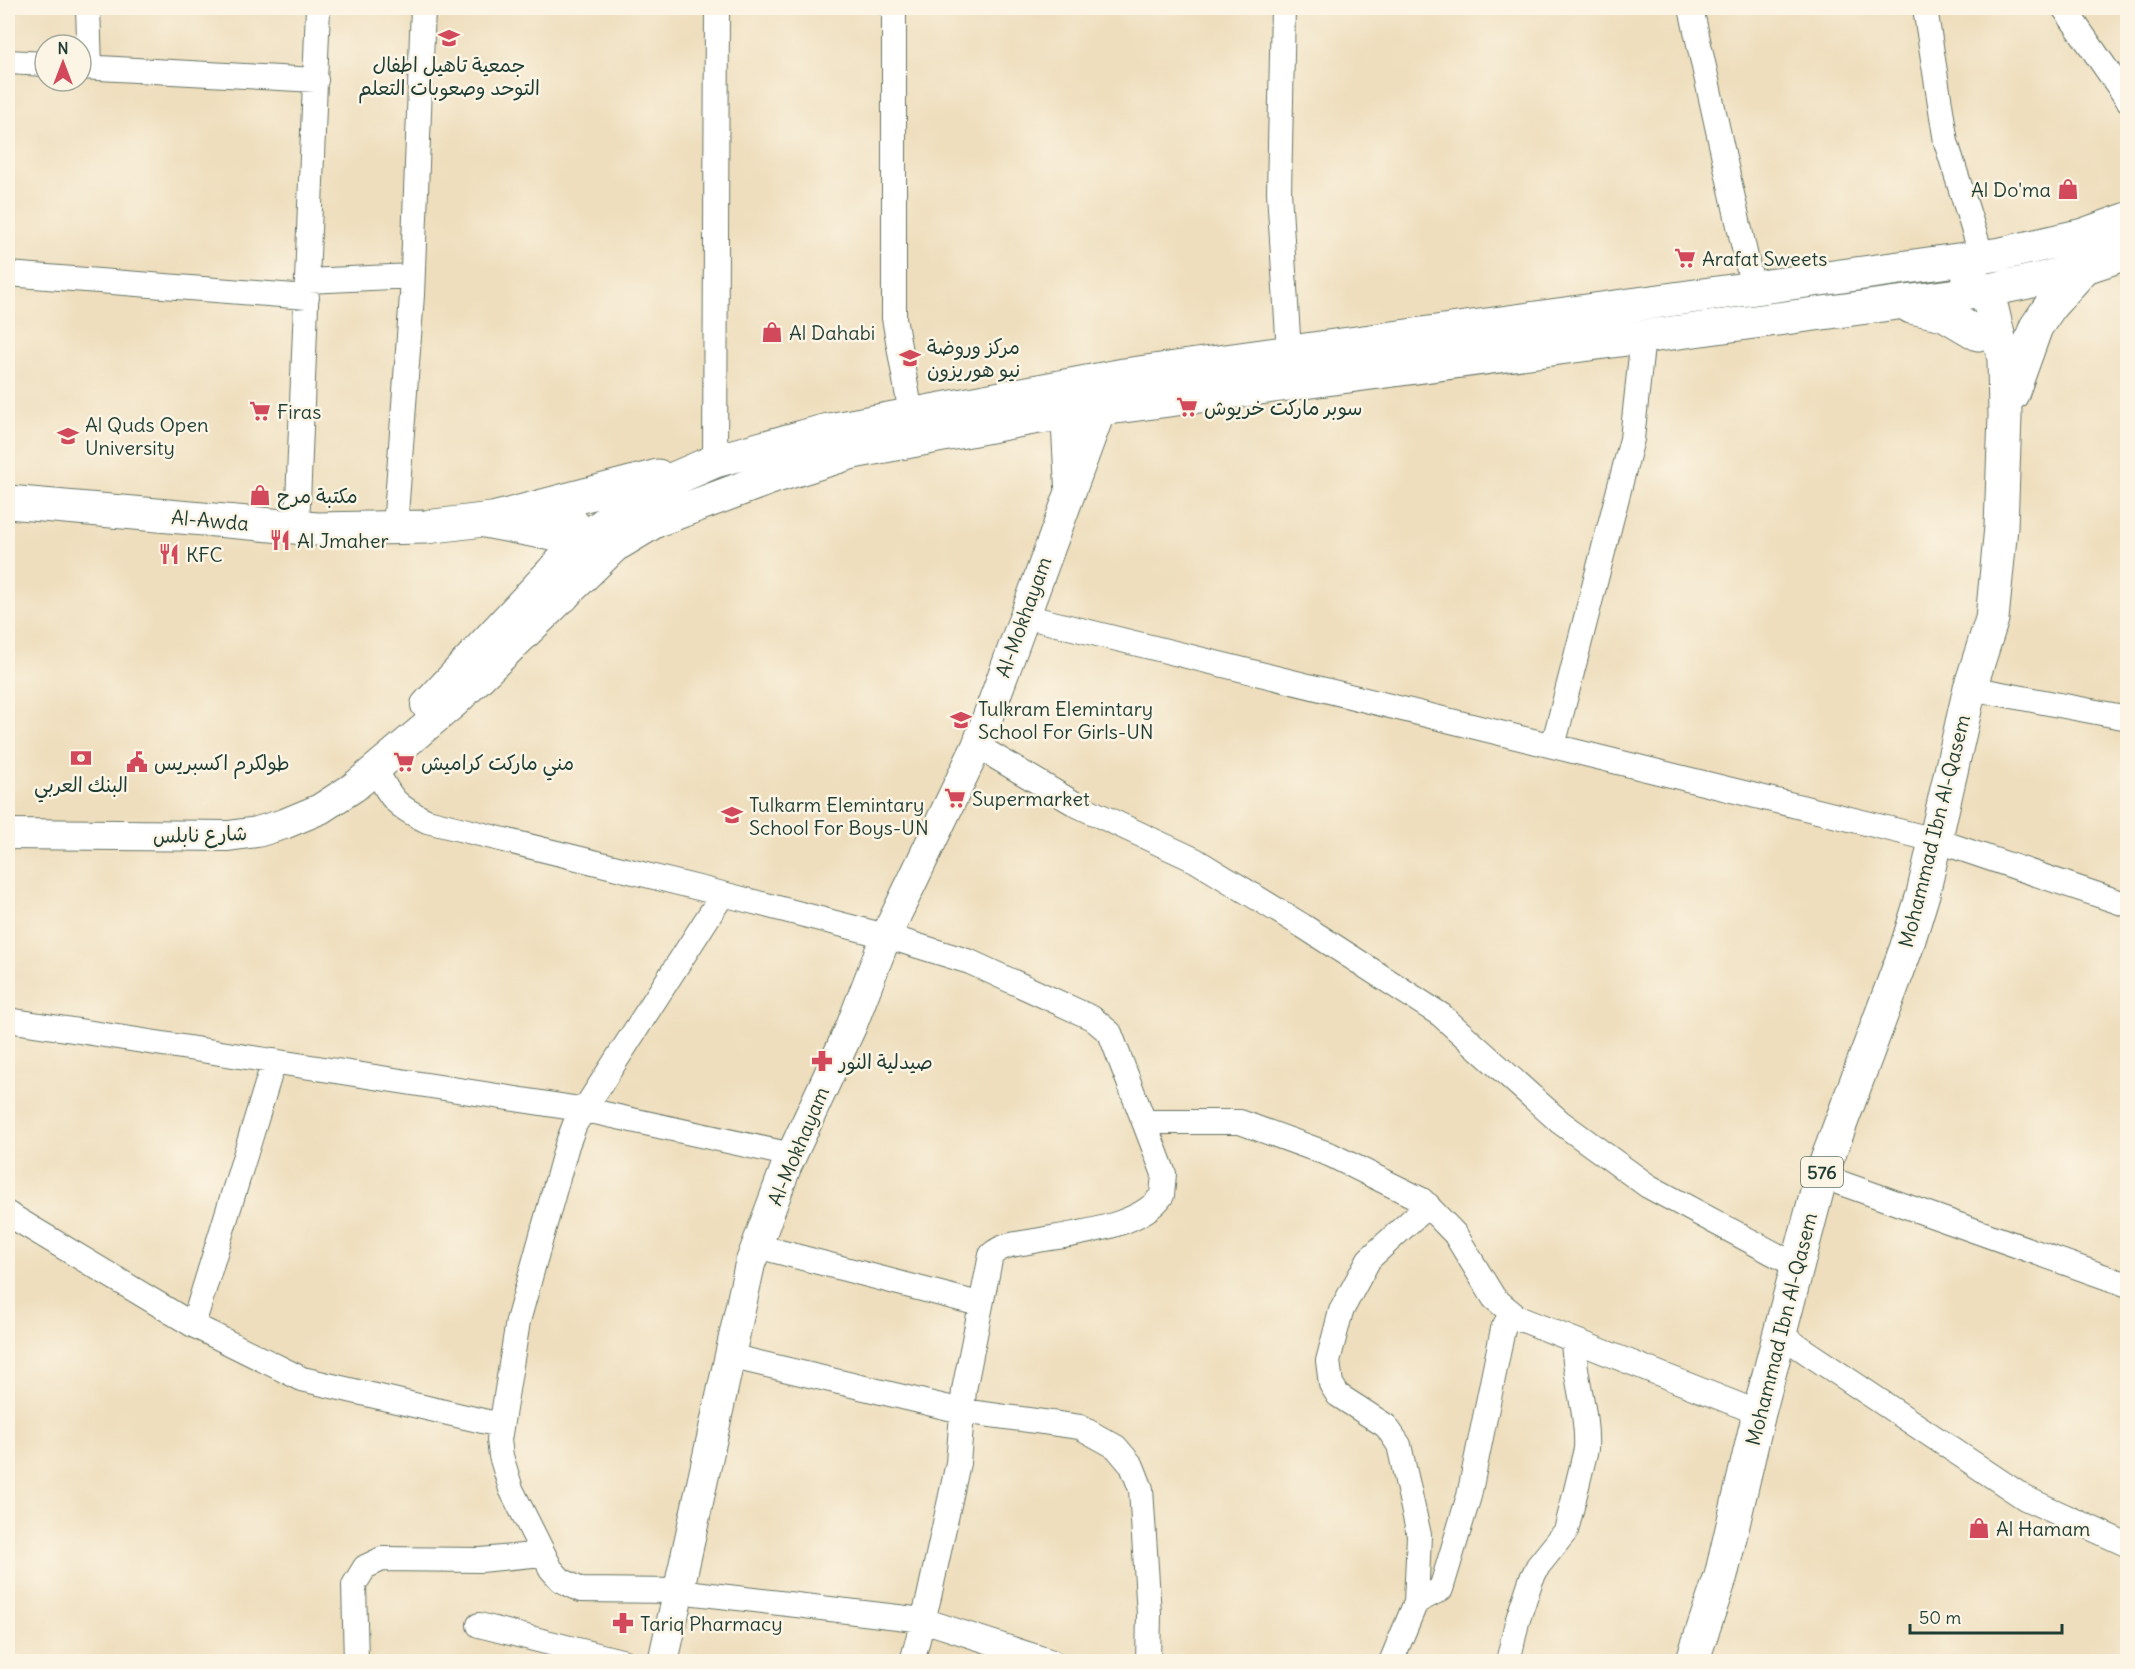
<svg xmlns="http://www.w3.org/2000/svg" width="2135" height="1669" viewBox="0 0 2135 1669" font-family="Delius,'Playpen Sans Arabic',sans-serif">
<style>
.lines{fill:none;stroke-linecap:round;stroke-linejoin:round}
.minor-casing{stroke:#677564;stroke-width:26}
.tertiary-casing{stroke:#677564;stroke-width:32}
.primary-casing{stroke:#677564;stroke-width:35}
.minor{stroke:#fff;stroke-width:24}
.tertiary{stroke:#fff;stroke-width:30}
.primary{stroke:#fff;stroke-width:33}
.labels{text-anchor:middle;dominant-baseline:central;stroke-width:5;stroke-linejoin:round;paint-order:stroke}
.shield{fill:#fcf5e5;stroke:#617469;stroke-width:1.5}
.shield-label{font-size:18px;font-weight:bold;fill:#1f3d34}
.poi-label{font-size:20px;fill:#1f3d34;stroke:#fcf5e5;text-anchor:start}
.street-label{font-size:20px;fill:#1f3d34;stroke:#fcf5e5}
</style>
<rect width="100%" height="100%" fill="#fcf5e5"/>
<filter id="ink" filterUnits="userSpaceOnUse"><feTurbulence type="fractalNoise" baseFrequency=".0167" numOctaves="2"/><feDisplacementMap in="SourceGraphic" scale="12" xChannelSelector="R" yChannelSelector="G"/><feConvolveMatrix kernelMatrix="1 2 1 2 8 2 1 2 1" color-interpolation-filters="sRGB"/></filter>
<filter id="wash" filterUnits="userSpaceOnUse"><feTurbulence type="fractalNoise" baseFrequency=".008" numOctaves="4" result="noise"/><feDisplacementMap in="SourceGraphic" scale="24" xChannelSelector="R" yChannelSelector="G"/><feGaussianBlur stdDeviation="1.35" result="paint"/><feColorMatrix in="noise" values="0 0 0 0 0 0 0 0 0 0 0 0 0 0 0 0 0 1.4 0 .05"/><feComposite in="paint" operator="in"/></filter>
<g filter="url(#wash)">
<rect width="100%" height="100%" fill="#eedebd"/>
</g>
<g filter="url(#ink)">
<g class="lines">
<defs>
<path id="minor" d="M88,8L90,67
M894,8V318L911,414
M1283,8L1279,192L1289,352
M1691,8L1753,289
M1925,8L1946,142L1982,257
M2064,8L2128,100
M8,62L45,64
M81,67L316,80
M8,274L307,297
M308,281L412,276
M715,461L717,8
M297,527L318,8
M395,528L412,295L423,8
M1024,616L1935,840L2128,905
M1970,688L2128,718
M977,746L1077,805L1195,860L1303,926L1441,1015L1560,1122L1648,1186L1797,1266
M1553,746L1632,439L1643,336
M376,769C390,799 397,807 427,821L723,894L886,936L970,962L1092,1018L1110,1033L1164,1174L1162,1195C1140,1228 1071,1234 1034,1241C1018,1244 1003,1244 991,1255L964,1390L958,1463L929,1597L912,1662
M723,894L575,1124L567,1145L518,1321L499,1440L501,1456L511,1489L551,1569L561,1580L581,1590L678,1591L923,1620L1052,1662
M8,1020L586,1110L792,1155
M1144,1122H1240L1331,1155L1422,1200L1455,1234L1494,1298L1518,1318L1759,1413
M1821,1176L2128,1285
M8,1214L193,1325L302,1379L500,1425
M757,1246L979,1304
M193,1325L274,1061
M1781,1335L2025,1498L2128,1545
M729,1356L962,1411L1080,1427L1116,1447L1132,1466L1141,1489L1149,1614L1148,1662
M1416,1602L1441,1589L1469,1496L1503,1329L1511,1314
M479,1625L625,1662
M356,1662L354,1585L365,1567L382,1559L481,1560L543,1554
M1391,1662L1416,1602L1419,1535L1399,1445L1386,1426L1338,1395L1331,1384L1328,1361L1341,1311L1369,1259L1428,1205
M1508,1662L1517,1622L1531,1580L1538,1566L1566,1531L1586,1449C1588,1413 1574,1376 1573,1340"/>
<path id="tertiary" d="M426,705L567,554L583,540
M8,834L228,836L257,832L284,824L320,809L354,787L454,703L619,543
M663,1662L750,1264L786,1167L851,1027L886,936L977,746L1101,409L1075,384L1066,413L1070,487"/>
<path id="primary" d="M1911,307L1944,314L1978,334
M2012,394L2036,327L2051,305L2084,268
M8,502L317,529L426,527L508,517
M493,519L658,476
M485,521L593,542L619,543L657,520L773,477L853,452L1033,418L1950,296C2011,287 2070,275 2128,252
M583,540L631,504L671,480L715,461L824,431L1124,375L2001,254L2083,235L2128,219
M563,596C577,571 594,549 572,523
M1692,1662L1721,1576L1759,1413L1821,1176L1906,949L1923,894L1970,688L1992,619L2001,527L2005,416L2004,359L1992,309L1983,291L1968,278"/>
</defs>
<use href="#minor" class="minor-casing"/>
<use href="#tertiary" class="tertiary-casing"/>
<use href="#primary" class="primary-casing"/>
<use href="#minor" class="minor"/>
<use href="#tertiary" class="tertiary"/>
<use href="#primary" class="primary"/>
</g>
</g>
<defs>
<symbol id="school-bare" viewBox="-9 -9 18 18"><path d="M0-5L7-2L0 1L-7-2ZM-4 1L0 2.5L4 1V4Q0 6-4 4Z" fill="#d1495b" stroke="#fcf5e5" stroke-width="2.5" paint-order="stroke"/></symbol>
<symbol id="shop-bare" viewBox="-9 -9 18 18"><path d="M-5-2.5h2.3a2.7 3.5 0 0 1 5.4 0H5L5.5 6h-11ZM-1.5-2.5h3a1.5 2.3 0 0 0-3 0Z" fill="#d1495b" stroke="#fcf5e5" stroke-width="2.5" paint-order="stroke"/></symbol>
<symbol id="supermarket-bare" viewBox="-9 -9 18 18"><path d="M-6-5.5h2.5l.6 2H6L4.5 2H-2.5L-4.4-4H-6ZM-1.5 3.2a1.3 1.3 0 1 0 .1 0ZM3 3.2a1.3 1.3 0 1 0 .1 0Z" fill="#d1495b" stroke="#fcf5e5" stroke-width="2.5" paint-order="stroke"/></symbol>
<symbol id="university-bare" viewBox="-9 -9 18 18"><path d="M0-5L7-2L0 1L-7-2ZM-4 1L0 2.5L4 1V4Q0 6-4 4Z" fill="#d1495b" stroke="#fcf5e5" stroke-width="2.5" paint-order="stroke"/></symbol>
<symbol id="restaurant-bare" viewBox="-9 -9 18 18"><path d="M-5-6h1v4h1v-4h1v4h1v-4h1v5L-1.5 .5V6h-2V.5L-5-1ZM5-6V6H3V1.5H1.5Q1.5-4 5-6Z" fill="#d1495b" stroke="#fcf5e5" stroke-width="2.5" paint-order="stroke"/></symbol>
<symbol id="bank-bare" viewBox="-9 -9 18 18"><path d="M-6-4H6V4H-6ZM0-2.3a2.3 2.3 0 1 0 0 4.6a2.3 2.3 0 1 0 0-4.6Z" fill="#d1495b" stroke="#fcf5e5" stroke-width="2.5" paint-order="stroke"/></symbol>
<symbol id="civic-bare" viewBox="-9 -9 18 18"><path d="M-.6-6.5H3V-4.5H.6V-3L4-1V1h2V6H-6V1h2V-1L-.6-3ZM-1.2 2.5V6h2.4V2.5Z" fill="#d1495b" stroke="#fcf5e5" stroke-width="2.5" paint-order="stroke"/></symbol>
<symbol id="pharmacy-bare" viewBox="-9 -9 18 18"><path d="M-2-6h4v4h4v4h-4v4h-4v-4h-4v-4h4Z" fill="#d1495b" stroke="#fcf5e5" stroke-width="2.5" paint-order="stroke"/></symbol>
</defs>
<g fill-rule="evenodd">
<use href="#school-bare" x="434" y="23" width="30" height="30"/>
<use href="#shop-bare" x="2053" y="174" width="30" height="30"/>
<use href="#supermarket-bare" x="1670" y="243" width="30" height="30"/>
<use href="#shop-bare" x="757" y="317" width="30" height="30"/>
<use href="#school-bare" x="895" y="343" width="30" height="30"/>
<use href="#supermarket-bare" x="1172" y="392" width="30" height="30"/>
<use href="#supermarket-bare" x="245" y="396" width="30" height="30"/>
<use href="#university-bare" x="53" y="421" width="30" height="30"/>
<use href="#shop-bare" x="245" y="480" width="30" height="30"/>
<use href="#restaurant-bare" x="265" y="525" width="30" height="30"/>
<use href="#restaurant-bare" x="154" y="539" width="30" height="30"/>
<use href="#school-bare" x="946" y="705" width="30" height="30"/>
<use href="#bank-bare" x="66" y="743" width="30" height="30"/>
<use href="#civic-bare" x="122" y="747" width="30" height="30"/>
<use href="#supermarket-bare" x="389" y="747" width="30" height="30"/>
<use href="#supermarket-bare" x="940" y="783" width="30" height="30"/>
<use href="#school-bare" x="717" y="800" width="30" height="30"/>
<use href="#pharmacy-bare" x="807" y="1046" width="30" height="30"/>
<use href="#shop-bare" x="1964" y="1513" width="30" height="30"/>
<use href="#pharmacy-bare" x="608" y="1608" width="30" height="30"/>
</g>
<g class="labels">
<rect class="shield" x="1801" y="1157" width="42" height="30" rx="4.5"/>
<g class="shield-label">
<text x="1822" y="1172">576</text>
</g>
<g class="poi-label">
<text x="449" y="64" text-anchor="middle">جمعية تاهيل اطفال<tspan x="449" dy="23">التوحد وصعوبات التعلم</tspan></text>
<text x="2051" y="189" text-anchor="end">Al Do'ma</text>
<text x="1702" y="258">Arafat Sweets</text>
<text x="789" y="332">Al Dahabi</text>
<text x="927" y="346">مركز وروضة<tspan x="927" dy="23">نيو هوريزون</tspan></text>
<text x="1204" y="407">سوبر ماركت خريوش</text>
<text x="277" y="411">Firas</text>
<text x="85" y="424">Al Quds Open<tspan x="85" dy="23">University</tspan></text>
<text x="277" y="495">مكتبة مرح</text>
<text x="297" y="540">Al Jmaher</text>
<text x="186" y="554">KFC</text>
<text x="978" y="708">Tulkram Elemintary<tspan x="978" dy="23">School For Girls-UN</tspan></text>
<text x="154" y="762">طولكرم اكسبريس</text>
<text x="421" y="762">مني ماركت كراميش</text>
<text x="81" y="784" text-anchor="middle">البنك العربي</text>
<text x="972" y="798">Supermarket</text>
<text x="749" y="804">Tulkarm Elemintary<tspan x="749" dy="23">School For Boys-UN</tspan></text>
<text x="839" y="1061">صيدلية النور</text>
<text x="1996" y="1528">Al Hamam</text>
<text x="640" y="1623">Tariq Pharmacy</text>
</g>
<g class="street-label">
<text transform="translate(210 520) rotate(5)">Al-Awda</text>
<text transform="translate(1023 617) rotate(-70)">Al-Mokhayam</text>
<text transform="translate(1934 831) rotate(-76)">Mohammad Ibn Al-Qasem</text>
<text transform="translate(200 834) rotate(-2)">شارع نابلس</text>
<text transform="translate(798 1146) rotate(-67)">Al-Mokhayam</text>
<text transform="translate(1781 1329) rotate(-76)">Mohammad Ibn Al-Qasem</text>
</g>
</g>
<rect width="2135" height="1669" fill="none" stroke="#fcf5e5" stroke-width="30"/>
<g transform="translate(63 63)"><circle r="28" fill="#fcf5e5" stroke="#a4ab9e" stroke-width="1.5"/>
<path d="M0-4.5L10 22L0 15L-10 22Z" fill="#d1495b"/>
<text y="-9" font-size="16" font-weight="bold" text-anchor="middle" fill="#1f3d34">N</text>
</g>
<path d="M1910 1624v9h152v-9" fill="none" stroke="#1f3d34" stroke-width="3"/>
<text x="1919" y="1624" font-size="18" fill="#1f3d34" stroke="#fcf5e5" stroke-width="4.5" paint-order="stroke">50 m</text>
</svg>
